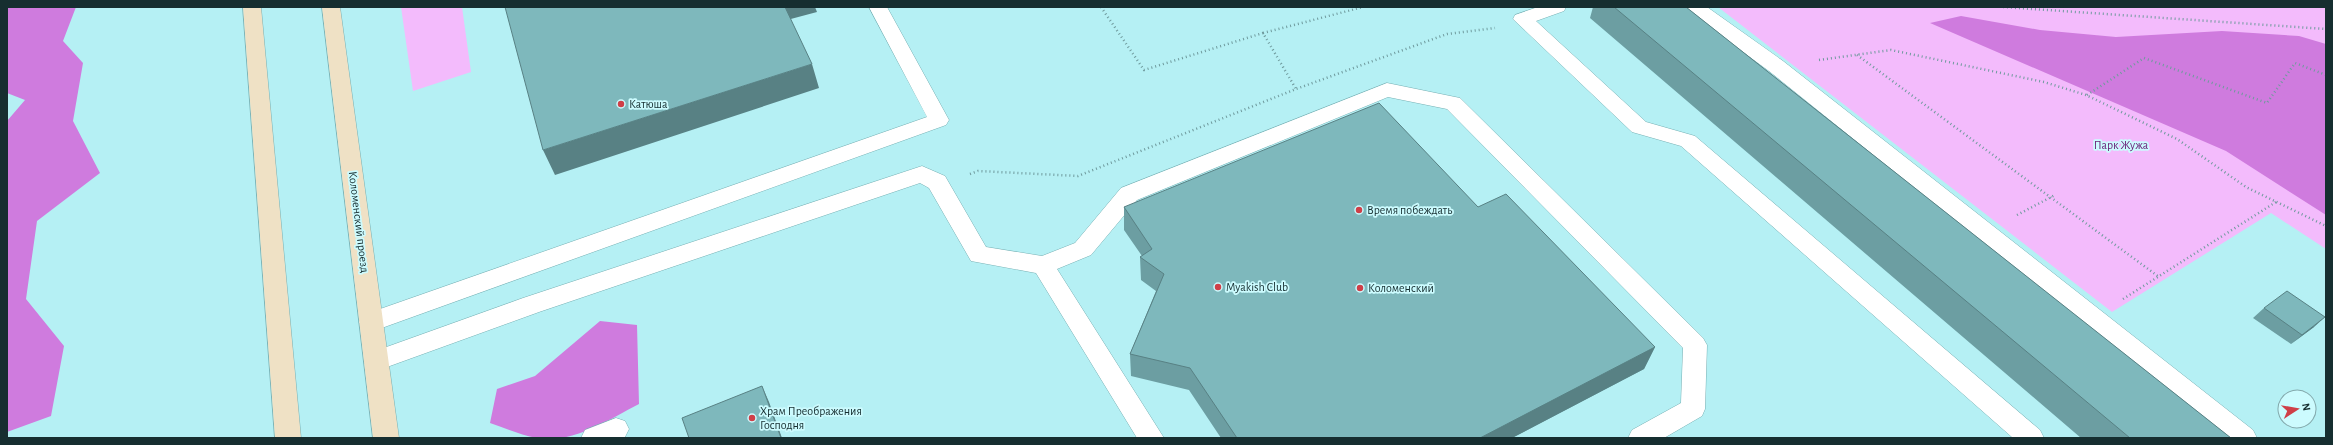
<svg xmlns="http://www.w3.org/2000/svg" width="2333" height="445" viewBox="0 0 2333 445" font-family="'Alegreya Sans',sans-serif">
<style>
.green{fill:#f3bbfc}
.forest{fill:#cf7bde}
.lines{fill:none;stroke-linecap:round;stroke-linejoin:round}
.lane-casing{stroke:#77b0b4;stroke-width:1}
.secondary-casing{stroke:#77b0b4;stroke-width:1}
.path{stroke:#6f9a9d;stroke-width:2.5;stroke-dasharray:1 3;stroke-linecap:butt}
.lane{fill:#fff;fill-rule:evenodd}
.secondary{fill:#efe1c5;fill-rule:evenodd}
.wall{fill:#6c9ea2}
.shaded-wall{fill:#588184}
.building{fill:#7eb8bc;stroke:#588184}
.poi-dot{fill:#cf3f48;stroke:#ccfbfe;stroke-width:1.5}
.labels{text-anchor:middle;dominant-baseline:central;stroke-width:3.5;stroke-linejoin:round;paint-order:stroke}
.poi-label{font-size:12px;fill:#162e30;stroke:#ccfbfe;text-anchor:start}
.park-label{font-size:12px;fill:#691c76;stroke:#ccfbfe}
.street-label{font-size:12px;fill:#162e30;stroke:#ccfbfe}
</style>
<rect width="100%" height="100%" fill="#b5f0f4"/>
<path class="green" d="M401,7H462L471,72L413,91Z
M1718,7H2326V249L2271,213L2112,312Z"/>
<path class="forest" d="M7,7H76L63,41L83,63L73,121L100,173L37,221L26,299L64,346L51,416L7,432V121L25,100L7,93Z
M1961,16L2040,30L2116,37L2222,31L2299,36L2326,44V215L2226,151L1930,23Z
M600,321L637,325L639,404C608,420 573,444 537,438C521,435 505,428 490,423L497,389L535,376Z"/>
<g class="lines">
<defs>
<path id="lane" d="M869,7H887L949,120L946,125L379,329L371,331L363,329L359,322L363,315L927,117Z
M1538,7H1566L1564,11L1536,21L1646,122L1695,136L2040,430L2044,438H2013L1681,146L1632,132L1513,19L1515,15Z
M1685,7H1707L1783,61L2253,430L2257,438H2225L1769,71L1687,11Z
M1387,83L1460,98L1703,338L1707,345L1705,409L1702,416L1664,438H1628L1632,430L1681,403L1683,348L1447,109L1388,97L1137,200L1091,255L1057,269L1164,438H1137L1036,273L971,261L929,188L920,183L539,312L376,371L367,368L364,361L367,354L523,298L922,166L945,176L986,247L1042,256L1075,243L1121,188Z
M616,418L625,421L629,429L625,437L581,438L585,430Z"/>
<path id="secondary" d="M243,7H261L301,438H275Z
M322,7H340L399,438H373Z"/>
</defs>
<use href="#lane" class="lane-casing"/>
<use href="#secondary" class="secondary-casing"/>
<path class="path" d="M1101,7L1144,70L1263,33L1296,89
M2003,7L2326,29
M1263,33L1363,7
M1857,55L2159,277
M1819,60L1891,50L2044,82L2086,95L2177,139L2246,187L2326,226
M2087,95L2144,58L2267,103L2295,63L2326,75
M970,174L978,171L1078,176L1296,89L1447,34L1495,28
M2017,215L2055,195
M2123,299L2276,202"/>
<use href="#lane" class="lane"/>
<use href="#secondary" class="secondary"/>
</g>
<path class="wall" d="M1593,7H1686L2231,438H2081L1590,18Z
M1124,207H1478L1655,347L1644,369L1512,438H1221L1189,390L1131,376L1130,354L1156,291L1141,280L1140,257L1142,256L1124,230Z
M2264,308L2314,327L2291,344L2253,318Z"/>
<path class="shaded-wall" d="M783,7H815L817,12L787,20Z
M812,64L819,88L555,175L543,150Z
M2325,317L2314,327L2291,344L2302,335Z
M1655,347L1644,369L1512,438H1480Z
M762,386L769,402L782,438H781Z"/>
<path class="building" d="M505,7H785L812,64L543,150Z
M1614,7H1686L2231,438H2130Z
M1379,103L1478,207L1506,194L1655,347L1480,438H1237L1190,368L1130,354L1164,274L1140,257L1152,249L1124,207Z
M2287,291L2325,317L2302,335L2264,308Z
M762,386L781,438H689L682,418Z"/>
<g class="poi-dot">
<circle cx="621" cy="104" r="4"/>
<circle cx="1359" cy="210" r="4"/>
<circle cx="1218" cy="287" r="4"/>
<circle cx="1360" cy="288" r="4"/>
<circle cx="752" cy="418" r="4"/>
</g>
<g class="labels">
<g class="poi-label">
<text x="629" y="104">Катюша</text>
<text x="1367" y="210">Время побеждать</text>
<text x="1226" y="287">Myakish Club</text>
<text x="1368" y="288">Коломенский</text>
<text x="760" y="411">Храм Преображения<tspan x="760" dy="14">Господня</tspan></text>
</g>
<g class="park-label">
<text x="2121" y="145">Парк Жужа</text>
</g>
<g class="street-label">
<text transform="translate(359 222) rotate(83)">Коломенский проезд</text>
</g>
</g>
<rect width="2333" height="445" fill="none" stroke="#162e30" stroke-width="16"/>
<g transform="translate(2297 409) rotate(78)"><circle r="19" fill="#ccfbfe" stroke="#83a9ac"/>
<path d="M0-3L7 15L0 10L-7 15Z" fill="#cf3f48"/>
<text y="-6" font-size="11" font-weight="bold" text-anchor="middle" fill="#162e30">N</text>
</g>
</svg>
